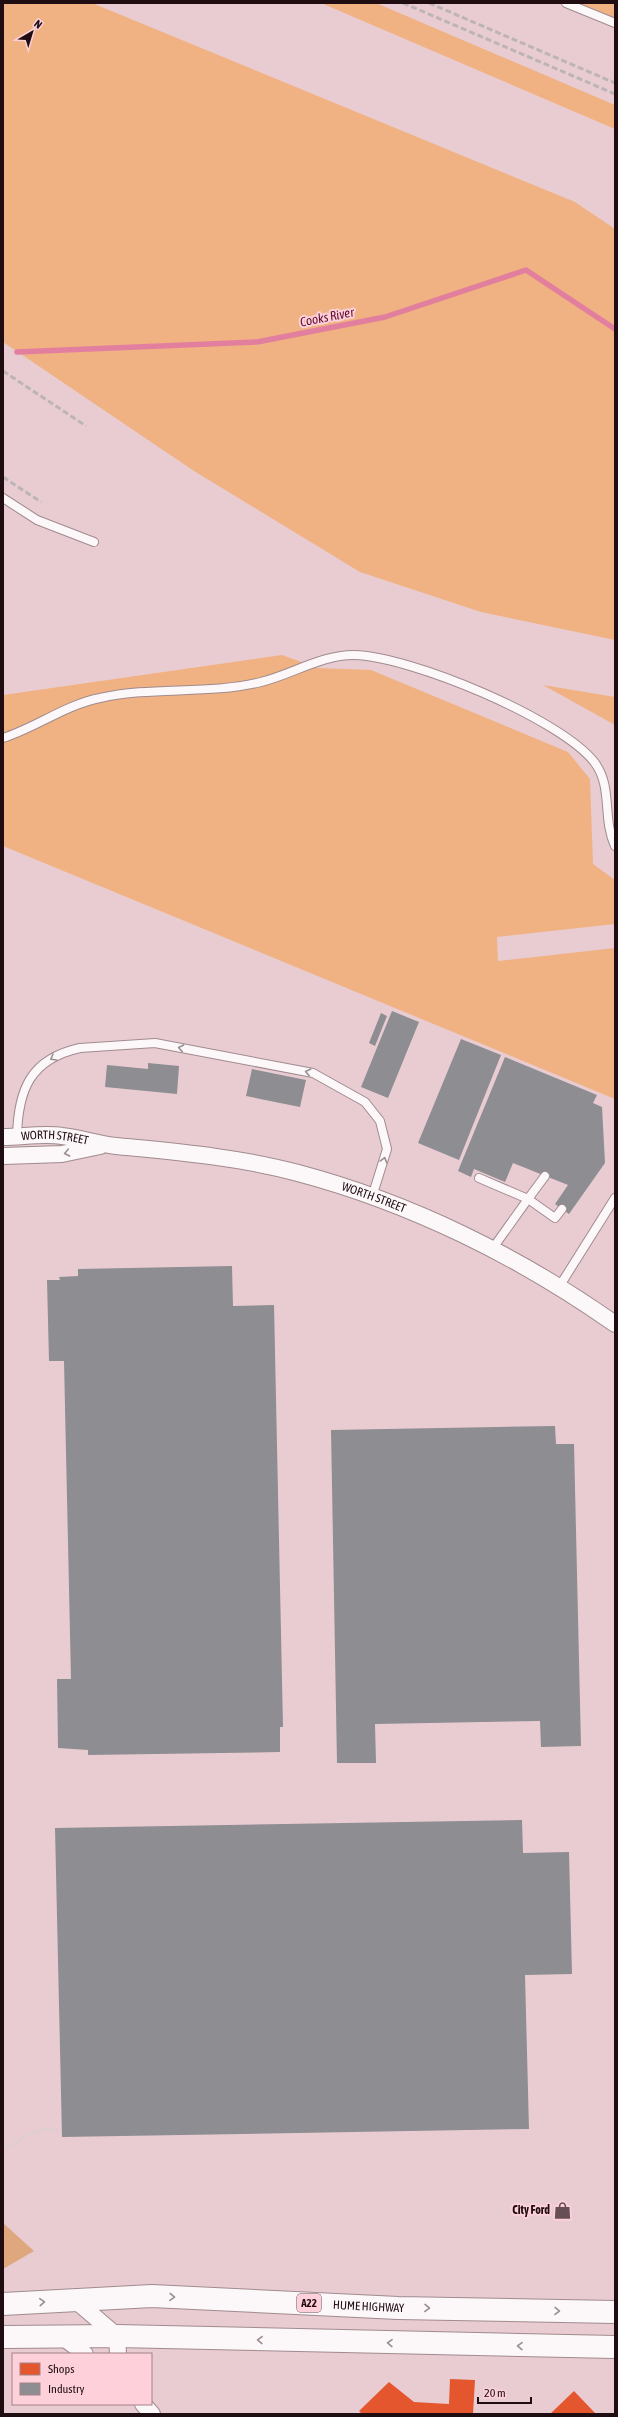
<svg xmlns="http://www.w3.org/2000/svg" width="618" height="2417" viewBox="0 0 618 2417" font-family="'Asap Condensed',sans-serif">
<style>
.green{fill:#f0b282}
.forest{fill:#dea77d}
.shops{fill:#e4572e}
.industry{fill:#8d8d92}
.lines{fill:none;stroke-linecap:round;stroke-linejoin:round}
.stream{stroke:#e37f9e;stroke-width:5.5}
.service-casing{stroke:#a08b8f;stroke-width:10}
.minor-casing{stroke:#a08b8f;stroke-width:18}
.trunk-casing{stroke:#a08b8f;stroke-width:24}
.path{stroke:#d9cfd2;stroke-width:2.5;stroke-dasharray:3 2;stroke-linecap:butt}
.service{stroke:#fcf7f8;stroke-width:8}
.minor{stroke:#fcf7f8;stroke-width:16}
.trunk{stroke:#fcf7f8;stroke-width:22}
.rail{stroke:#bcb4b6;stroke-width:3;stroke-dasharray:6 3;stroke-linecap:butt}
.oneway{stroke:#998e90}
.labels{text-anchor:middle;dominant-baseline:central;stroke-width:4;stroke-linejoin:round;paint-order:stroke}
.shield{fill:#fdd0da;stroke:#62484e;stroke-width:1}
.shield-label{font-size:11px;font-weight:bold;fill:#1f0d12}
.street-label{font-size:12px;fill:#1f0d12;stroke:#fdd0da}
.poi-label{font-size:12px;font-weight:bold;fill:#1f0d12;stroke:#fdd0da;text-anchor:end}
.water-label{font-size:13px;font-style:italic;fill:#600c2e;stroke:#fdd0da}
</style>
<rect width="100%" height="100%" fill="#e9ccd2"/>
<path class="green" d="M3,3H92L575,202L615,229V640L481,612L360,572L194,471L3,342Z
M321,3H376L615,105V129Z
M569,3H615V23Z
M282,655L318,668L371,670L568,752L590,779L593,864L615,880V924L497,937L498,961L615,948V1099L3,846V695Z
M543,685L615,697V725Z"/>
<path class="forest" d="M3,2223L34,2251L3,2269Z"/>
<path class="shops" d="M450,2379L475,2380L473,2414H362L359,2411L389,2382L414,2402L449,2404Z
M574,2391L596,2414H550Z"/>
<path class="industry" d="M392,1011L419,1022L388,1098L361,1087Z
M381,1013L387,1016L375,1046L369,1043Z
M461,1039L501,1055L459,1160L418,1143Z
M505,1057L597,1095L593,1103L602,1107L605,1163L569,1214L555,1204L568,1185L513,1163L505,1182L474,1169L471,1177L458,1171Z
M148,1063L179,1066L177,1094L105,1087L107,1065L148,1069Z
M252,1069L306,1080L300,1107L246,1096Z
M232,1266L233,1306L274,1305L283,1727H280V1752L88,1755V1750L58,1748L57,1679H71L64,1361H49L47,1280H60L59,1277L78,1276V1269Z
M555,1426L556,1444H574L581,1746L541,1747L540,1721L375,1724L376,1763H337L331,1430Z
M522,1820L523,1853L569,1852L572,1974L525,1975L529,2129L62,2137L55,1828Z"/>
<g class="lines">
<path class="stream" d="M17,352L257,342L385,317L526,270L615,329"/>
<defs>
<path id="service" d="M566,3L615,23
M3,498L37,520L94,542
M3,738C37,727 65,705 100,698C153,686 208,695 261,682C293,674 321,655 354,655C410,656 562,719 595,763C613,788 602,818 615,846
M17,1137C18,1090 30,1059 80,1048L155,1043L313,1073L365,1102L380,1121L387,1149L372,1197
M479,1178L528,1199L545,1176
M493,1248L528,1199L555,1218L562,1209
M559,1287L615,1198"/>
<g id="minor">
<path id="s1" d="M3,1137C22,1137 43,1133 62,1136C80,1138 98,1144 116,1146C177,1152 239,1157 298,1173C411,1203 520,1257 615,1324"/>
<path d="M3,1156L62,1154L100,1146"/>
<path d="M75,2300L117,2336L118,2354"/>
<path d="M60,2335L85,2354"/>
<path d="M143,2404L152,2414"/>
</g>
<g id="trunk">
<path id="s2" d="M3,2304L152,2296L398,2308L615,2312"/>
<path d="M3,2337L117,2336L615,2347"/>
</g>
</defs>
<use href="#service" class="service-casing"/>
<use href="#minor" class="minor-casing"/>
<use href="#trunk" class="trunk-casing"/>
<path class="path" d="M6,2148L38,2130L58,2129"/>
<use href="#service" class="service"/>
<use href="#minor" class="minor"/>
<use href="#trunk" class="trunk"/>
<path class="rail" d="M403,3L615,94
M429,3L615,83
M3,371L86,426
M3,477L41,502"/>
</g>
<defs><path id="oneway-chevron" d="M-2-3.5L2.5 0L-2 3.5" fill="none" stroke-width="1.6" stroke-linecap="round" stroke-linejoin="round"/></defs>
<g class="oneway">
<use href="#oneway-chevron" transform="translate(181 1048) rotate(-169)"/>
<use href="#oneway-chevron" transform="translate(53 1058) rotate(150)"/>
<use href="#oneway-chevron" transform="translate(308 1072) rotate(-167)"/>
<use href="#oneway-chevron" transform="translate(67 1153) rotate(169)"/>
<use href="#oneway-chevron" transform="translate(384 1160) rotate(-75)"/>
<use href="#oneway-chevron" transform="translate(172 2297) rotate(3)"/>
<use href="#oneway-chevron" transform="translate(42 2302) rotate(-4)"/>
<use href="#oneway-chevron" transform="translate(427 2308) rotate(1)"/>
<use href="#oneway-chevron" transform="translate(557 2311) rotate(1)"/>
<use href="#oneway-chevron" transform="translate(260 2340) rotate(-178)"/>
<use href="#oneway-chevron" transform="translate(390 2343) rotate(-179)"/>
<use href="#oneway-chevron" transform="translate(520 2346) rotate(-179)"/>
</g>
<defs>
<symbol id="shop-bare" viewBox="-9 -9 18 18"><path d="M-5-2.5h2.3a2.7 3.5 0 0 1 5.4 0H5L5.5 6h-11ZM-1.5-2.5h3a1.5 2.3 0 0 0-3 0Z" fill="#665055" stroke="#fdd0da" stroke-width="2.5" paint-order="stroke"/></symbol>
</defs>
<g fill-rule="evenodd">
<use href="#shop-bare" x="550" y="2198" width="25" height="25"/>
</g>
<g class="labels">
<rect class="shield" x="297" y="2294" width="24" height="18" rx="3"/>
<g class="shield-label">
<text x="309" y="2303">A22</text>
</g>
<g class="street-label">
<text stroke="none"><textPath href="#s1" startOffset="52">WORTH STREET</textPath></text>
<text stroke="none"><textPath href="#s1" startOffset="378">WORTH STREET</textPath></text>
<text stroke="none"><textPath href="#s2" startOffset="366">HUME HIGHWAY</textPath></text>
</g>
<g class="poi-label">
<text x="550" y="2210">City Ford</text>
</g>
<g class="water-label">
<text transform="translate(327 317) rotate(-11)">Cooks River</text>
</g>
</g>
<rect width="618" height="2417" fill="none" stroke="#1f0d12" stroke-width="8"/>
<rect x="12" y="2353" width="140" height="52" fill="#fdd0da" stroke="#a4828a"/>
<rect x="20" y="2363" width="20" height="12" fill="#e4572e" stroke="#a4828a"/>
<text x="48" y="2373" font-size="12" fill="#1f0d12">Shops</text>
<rect x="20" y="2383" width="20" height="12" fill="#8d8d92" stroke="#a4828a"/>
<text x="48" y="2393" font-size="12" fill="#1f0d12">Industry</text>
<g transform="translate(32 32) rotate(38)" stroke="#fdd0da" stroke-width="3" paint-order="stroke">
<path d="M0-3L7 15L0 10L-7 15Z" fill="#1f0d12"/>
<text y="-6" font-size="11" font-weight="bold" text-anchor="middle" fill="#1f0d12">N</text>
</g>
<path d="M478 2397v6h53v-6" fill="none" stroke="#1f0d12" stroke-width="2"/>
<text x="484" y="2397" font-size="12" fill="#1f0d12" stroke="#fdd0da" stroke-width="3" paint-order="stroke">20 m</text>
</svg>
